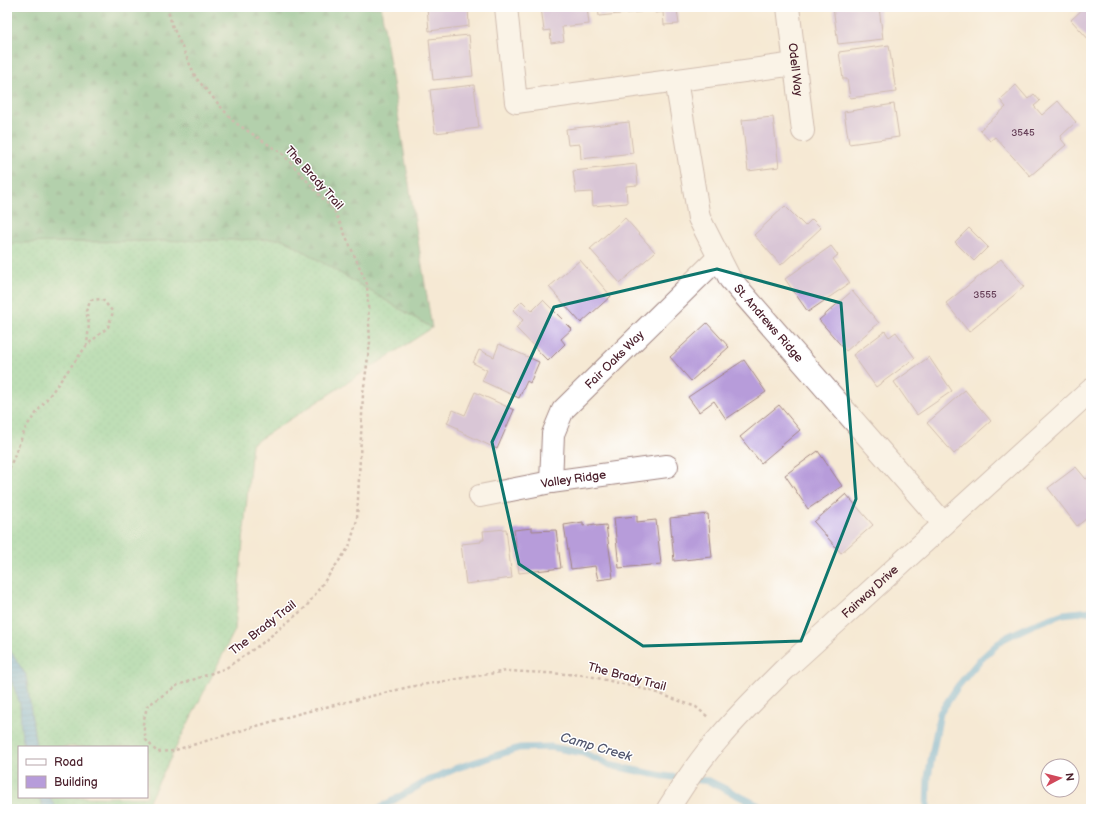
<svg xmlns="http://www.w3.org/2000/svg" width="1098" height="816" viewBox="0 0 1098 816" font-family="'Balsamiq Sans',sans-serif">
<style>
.grass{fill:url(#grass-dots);stroke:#62785f;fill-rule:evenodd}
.forest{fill:url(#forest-firs);stroke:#576854}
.water{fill:url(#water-rules);stroke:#546580}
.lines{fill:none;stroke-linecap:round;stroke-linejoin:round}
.stream{stroke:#5dabd6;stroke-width:7}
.building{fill:#b79cda}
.minor-casing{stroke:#a08480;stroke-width:24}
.tertiary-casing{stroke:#a08480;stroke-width:24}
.path{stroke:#a08480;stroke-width:2.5;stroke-dasharray:3 3;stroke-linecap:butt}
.minor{stroke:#fff;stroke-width:22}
.tertiary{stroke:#fff;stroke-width:22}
.marked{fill:none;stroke:#0f766e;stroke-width:3;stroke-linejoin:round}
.labels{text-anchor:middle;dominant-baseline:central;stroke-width:3;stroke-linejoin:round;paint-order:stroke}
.number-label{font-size:10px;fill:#653e57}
.street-label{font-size:12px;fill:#4a1f2b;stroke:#fff}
.water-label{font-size:13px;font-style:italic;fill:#52576f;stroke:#fff}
</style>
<defs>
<pattern id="grass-dots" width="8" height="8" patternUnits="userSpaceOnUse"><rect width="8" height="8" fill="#7bd093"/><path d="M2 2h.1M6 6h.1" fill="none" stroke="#6cb27f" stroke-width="1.8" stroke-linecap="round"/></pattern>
<pattern id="forest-firs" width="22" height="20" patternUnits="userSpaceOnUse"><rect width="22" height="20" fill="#64b27d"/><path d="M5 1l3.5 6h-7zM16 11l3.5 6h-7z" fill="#549067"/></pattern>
<pattern id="water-rules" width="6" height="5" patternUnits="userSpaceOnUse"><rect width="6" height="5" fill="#5dabd6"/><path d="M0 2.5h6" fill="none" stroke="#4f8bae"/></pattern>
</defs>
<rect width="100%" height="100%" fill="#fff"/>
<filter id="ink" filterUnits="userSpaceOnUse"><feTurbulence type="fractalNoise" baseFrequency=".025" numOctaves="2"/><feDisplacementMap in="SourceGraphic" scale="8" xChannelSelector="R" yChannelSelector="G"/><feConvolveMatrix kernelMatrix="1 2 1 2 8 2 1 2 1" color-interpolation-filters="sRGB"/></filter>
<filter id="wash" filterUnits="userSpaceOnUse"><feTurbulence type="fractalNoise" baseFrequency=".012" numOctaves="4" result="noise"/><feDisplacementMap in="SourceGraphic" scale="16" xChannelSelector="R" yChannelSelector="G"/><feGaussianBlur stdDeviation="0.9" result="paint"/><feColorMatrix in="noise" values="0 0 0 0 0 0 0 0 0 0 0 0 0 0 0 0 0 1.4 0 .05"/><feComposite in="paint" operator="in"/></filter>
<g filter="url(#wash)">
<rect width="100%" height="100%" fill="#f6e9d4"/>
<path class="grass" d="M283,239L432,328L252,444L235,630L145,809H7V243ZM19,747H147V797H19Z"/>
<path class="forest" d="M7,7H381L432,328L283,239L7,243Z"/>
<path class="water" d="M7,646L26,675L36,747H24L21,729L20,704L7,669Z
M39,797H50L56,809H44Z"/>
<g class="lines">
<path class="stream" d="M378,809L427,781L457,768L519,748L551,747L583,753L613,766L663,776L709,781L765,809
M927,809L928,777L940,713L958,686L979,661L1003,639L1032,625L1063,614L1091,611"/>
</g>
<g id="blocks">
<path class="building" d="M427,7H468L469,26L429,31Z
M541,7H587L589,24L562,27L564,41L551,43L550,30L544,31Z
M598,7H641V12L599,16Z
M654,7H696V9L677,10L679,24L664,25L663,12L655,13Z
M833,7H879L883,39L838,44Z
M1085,7H1091V42L1071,20Z
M469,35L473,76L433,80L429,39Z
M889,45L896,92L850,98L847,79H843L839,52Z
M474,85L479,128L435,133L430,90Z
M1016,85L1028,99L1034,94L1040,101L1034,106L1042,115L1058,101L1076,122L1061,136L1062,138L1061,139L1066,145L1030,176L995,137L990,141L980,130L1006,107L1000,100Z
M894,104L899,137L849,144L844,112Z
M773,117L779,167L748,171L742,120Z
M629,122L633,153L581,159L580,144L568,145L566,129Z
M636,164L638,185L626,186L627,203L593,206L592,192L576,193L573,171Z
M785,206L805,226L812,219L821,228L781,265L754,235Z
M625,218L655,252L620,283L590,249Z
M969,228L988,247L974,261L955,242Z
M831,246L838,255L833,259L850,283L808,312L785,279Z
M1001,259L1024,287L969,332L946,303Z
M580,260L611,296L581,323L549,287Z
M852,291L879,323L846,351L819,320Z
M543,300L572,329L561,339L565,344L548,361L516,328L523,320L513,310L522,301L532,311Z
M707,323L729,347L691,381L670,357Z
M885,331L889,337L896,332L915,358L876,387L853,355Z
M499,344L539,362L530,383L527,381L519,398L482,381L487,370L473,363L479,350L494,357Z
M929,357L952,391L917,415L894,382Z
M744,360L766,392L726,419L714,401L699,412L688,397Z
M965,390L991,421L954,454L927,423Z
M475,392L514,410L497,449L457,430L458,428L447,423L453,410L465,415Z
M779,405L800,430L761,463L740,437Z
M818,451L842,486L808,509L785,475Z
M1076,467L1086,479L1091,476V515L1077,526L1048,488Z
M846,494L873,525L841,553L814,522Z
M708,514L712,557L674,561L670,518Z
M637,516V522L656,520L661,564L619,568L614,518Z
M583,522V526L595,524L596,526L606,525L613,578L598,580L595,566L571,569L564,525Z
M532,528V531L556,530L561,568L519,573L514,530Z
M506,529L512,578L466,584L461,544L481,542V540H484L483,531Z"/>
</g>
</g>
<g filter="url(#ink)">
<use href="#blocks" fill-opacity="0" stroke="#a08480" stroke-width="1"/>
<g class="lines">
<defs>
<g id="minor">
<path d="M506,7L516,102L795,64"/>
<path id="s1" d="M788,7L803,131"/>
<path id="s2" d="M676,80L699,218L730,279L944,524"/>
<path id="s3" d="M551,482L553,434L563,410L719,257"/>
<path id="s4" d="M480,496L551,482L667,466"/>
</g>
<g id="tertiary">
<path id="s5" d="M668,809C684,784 700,759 720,737C740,713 763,691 785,669L1091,390"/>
</g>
</defs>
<use href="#minor" class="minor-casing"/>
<use href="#tertiary" class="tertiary-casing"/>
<path class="path" d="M167,7L172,25L196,78L234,122L283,154L335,212L367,284L370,342L363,394L357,520L349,547L306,607L261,644L226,668L178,685L147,706L143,724L146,740L157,752L172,751L301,713L409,687L507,671L585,675L652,691L696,707L708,717
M7,474L26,427L87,345L108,327L113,312L102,299L91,300L86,311L89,324L87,345"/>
<use href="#minor" class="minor"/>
<use href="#tertiary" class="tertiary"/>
</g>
</g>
<path d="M0 0H1098V816H0ZM717,269L841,303L856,499L801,641L643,646L519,564L492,442L554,307Z" fill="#f6e9d4" fill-opacity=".55" fill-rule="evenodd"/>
<path class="marked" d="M717,269L841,303L856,499L801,641L643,646L519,564L492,442L554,307Z"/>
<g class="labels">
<g class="number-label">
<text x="1023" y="133">3545</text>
<text x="985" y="295">3555</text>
</g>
<g class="street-label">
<text stroke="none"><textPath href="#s1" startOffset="63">Odell Way</textPath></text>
<text transform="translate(314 178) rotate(48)">The Brady Trail</text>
<text stroke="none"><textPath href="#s2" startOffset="267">St. Andrews Ridge</textPath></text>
<text stroke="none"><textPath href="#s3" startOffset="146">Fair Oaks Way</textPath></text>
<text stroke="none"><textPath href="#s4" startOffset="95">Valley Ridge</textPath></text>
<text stroke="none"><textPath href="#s5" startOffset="298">Fairway Drive</textPath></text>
<text transform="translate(263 628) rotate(-38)">The Brady Trail</text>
<text transform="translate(627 677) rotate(15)">The Brady Trail</text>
</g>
<g class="water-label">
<text transform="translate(596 747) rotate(16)">Camp Creek</text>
</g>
</g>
<rect width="1098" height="816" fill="none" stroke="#fff" stroke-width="24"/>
<rect x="18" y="746" width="130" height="52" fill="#ffffff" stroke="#b7a5aa"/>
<rect x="26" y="759" width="20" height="6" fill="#ffffff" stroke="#b7a5aa"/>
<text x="54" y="766" font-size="12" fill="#4a1f2b">Road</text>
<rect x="26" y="776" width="20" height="12" fill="#b79cda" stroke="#b7a5aa"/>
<text x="54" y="786" font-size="12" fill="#4a1f2b">Building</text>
<g transform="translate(1060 778) rotate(83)"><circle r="19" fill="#ffffff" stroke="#b7a5aa"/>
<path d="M0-3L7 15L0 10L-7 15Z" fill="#d1495b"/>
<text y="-6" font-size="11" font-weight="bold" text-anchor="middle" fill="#4a1f2b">N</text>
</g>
</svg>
